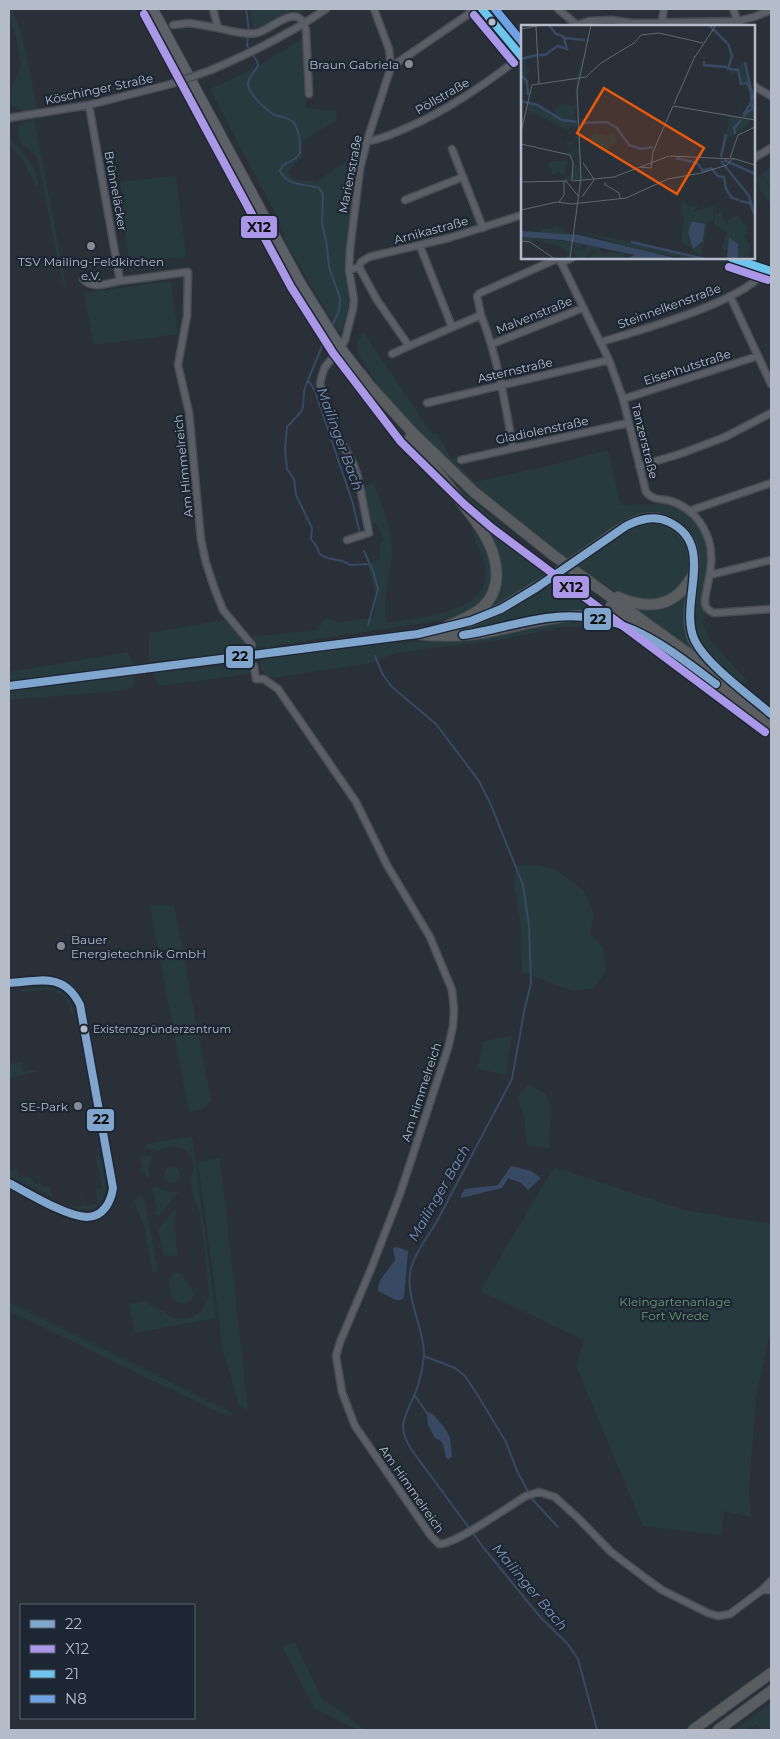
<svg xmlns="http://www.w3.org/2000/svg" width="780" height="1739" viewBox="0 0 780 1739" font-family="Montserrat,sans-serif">
<style>
.green{fill:#273a3e}
.water{fill:#384963}
.lines{fill:none;stroke-linecap:round;stroke-linejoin:round}
.stream{stroke:#384963;stroke-width:2}
.minor-tunnel{stroke:#3f454e;stroke-width:6;stroke-dasharray:6 3;stroke-linecap:butt}
.minor-casing{stroke:#484c53;stroke-width:9}
.major-casing{stroke:#484c55;stroke-width:11}
.highway-casing{stroke:#474c53;stroke-width:12}
.minor{stroke:#5a5e66;stroke-width:6}
.major{stroke:#5c6168;stroke-width:9}
.highway{stroke:#5a5d60;stroke-width:10}
.minor-bridge-casing{stroke:#484c53;stroke-width:9;stroke-linecap:butt}
.highway-bridge-casing{stroke:#474c53;stroke-width:12;stroke-linecap:butt}
.minor-bridge{stroke:#5a5e66;stroke-width:6}
.highway-bridge{stroke:#5a5d60;stroke-width:10}
.bus-1-casing{stroke:#1d2633;stroke-width:11}
.bus-2-casing{stroke:#1d2633;stroke-width:11}
.bus-3-casing{stroke:#1d2633;stroke-width:11}
.bus-4-casing{stroke:#1d2633;stroke-width:11}
.bus-1{stroke:#81a6cd;stroke-width:8}
.bus-2{stroke:#ab97e8;stroke-width:8}
.bus-3{stroke:#6ec5eb;stroke-width:8}
.bus-4{stroke:#6fa2e5;stroke-width:8}
.bus-dot{fill:#b4bcc9;stroke:#1d2633;stroke-width:2}
.poi-dot{fill:#848b96;stroke:#1d2633;stroke-width:2}
.labels{text-anchor:middle;dominant-baseline:central;stroke-width:4.5;stroke-linejoin:round;paint-order:stroke}
.bus-label{font-size:11px;fill:#b4bcc9;stroke:#1d2633;text-anchor:start}
.poi-label{font-size:12px;fill:#b4bcc9;stroke:#1d2633;text-anchor:end}
.street-label{font-size:12px;fill:#b4bcc9;stroke:#1d2633}
.park-label{font-size:12px;fill:#6b9a76;stroke:#1d2633}
.water-label{font-size:14px;font-style:italic;fill:#7c92b1;stroke:#1d2633}
.inset-river{fill:none;stroke:#384963;stroke-width:2.5}
.inset-road{fill:none;stroke:#616872;stroke-width:1}
.view{fill:#e8590c;fill-opacity:0.15;stroke:#e8590c;stroke-width:2.5}
.inset-edge{fill:none;stroke:#b4bcc9;stroke-width:2.5}
.line-badge{stroke:#1d2633;stroke-width:2}
.pale-badge-label{font-size:14px;text-anchor:middle;font-weight:bold;fill:#111}
</style>
<rect width="100%" height="100%" fill="#2a3038"/>
<path class="green" d="M9,9H12L21,31L37,107L26,112L10,104L11,91L21,65L16,37L9,16Z
M250,9H305L300,12L292,11L259,29L253,27Z
M303,38L306,108L337,111L336,121L303,140C303,165 299,155 288,173C299,185 304,178 317,182L350,158L358,155L344,268L349,300L347,316L340,334L287,245L278,219L210,89C243,75 273,58 303,38Z
M34,118L66,286L64,288L37,158L20,142L17,131L20,124Z
M9,136C13,144 20,148 25,155C32,164 36,174 39,185L36,186L22,158L9,145Z
M771,167V186L762,176L771,188V204L757,186L759,184L755,180Z
M176,176L186,257L129,263L120,182Z
M171,281L178,334L94,345L84,293Z
M363,332L432,434H437L452,459L456,458L457,464L475,482L544,467L608,450L621,505L670,504L688,513L699,526L705,541L708,555L703,601L705,610L703,624L709,638L747,681L743,684C727,671 706,658 697,638C688,616 698,593 700,570C701,554 697,541 688,527C683,522 676,517 669,515C662,514 653,512 646,513C624,515 587,547 568,560L474,486L403,416L377,383L359,356L357,348L359,339Z
M444,475L552,571L494,609L486,608L498,563Z
M373,482C381,504 392,525 392,549C391,574 382,598 386,623C415,618 490,614 486,570C485,561 475,540 471,530L476,528L486,545L491,560L494,576L484,603L470,613L451,619L259,648L252,637L317,630L326,618L338,622L372,618C380,607 373,579 367,566L380,558L379,546L384,540L377,525L370,521L363,489Z
M643,523C655,523 667,523 677,531C692,543 694,568 684,584C678,591 666,596 659,602L624,596L575,566L621,535Z
M563,575L623,619C593,616 564,611 534,615C508,619 485,629 458,631C497,619 531,598 563,575Z
M687,591V611L702,658L630,606Z
M224,620L236,630L245,641L244,651L149,662V633Z
M555,620L594,621L598,623L597,628L592,627H561L505,639L396,653L370,663L274,678C267,676 262,673 259,665L263,659L368,645L469,638Z
M128,652L134,665L9,680V672Z
M249,664V674L159,686L153,673Z
M135,675L134,687L118,691L9,700V691Z
M516,865H536L555,869L584,891L594,914L590,934L603,947L606,971L594,988L573,991L522,972L521,927L514,883Z
M174,905L211,1101L205,1108L189,1112L150,906Z
M49,987C65,989 71,999 74,1014H71L69,1003H67L65,997H63L62,994H58L55,990L21,992L20,989Z
M512,1036L506,1075L478,1069L483,1041Z
M22,1062L24,1072L36,1070V1072L9,1078V1064Z
M528,1084L546,1094L551,1107L549,1148L527,1145L524,1115L517,1098Z
M192,1136L216,1318L135,1333L129,1304L145,1301C152,1306 153,1307 161,1310C167,1312 170,1317 175,1318C192,1323 206,1310 209,1294C206,1269 205,1245 201,1220C200,1208 191,1196 191,1183C190,1172 200,1169 189,1154C181,1144 168,1145 158,1151L155,1149H147L146,1144Z
M95,1154L100,1156C103,1172 113,1197 95,1207C88,1212 80,1210 72,1207L73,1205L77,1207L84,1205L81,1192H82L85,1206L98,1204L95,1189L102,1188Z
M151,1155C152,1162 147,1168 150,1177L148,1178L139,1169L143,1168L140,1157Z
M220,1158L248,1410L239,1406L223,1350L198,1162Z
M164 1175a8 8 0 1 1 16 0a8 8 0 1 1-16 0Z
M554,1167L684,1210L771,1224V1329L756,1397L749,1490L751,1517L724,1511L721,1535L643,1526L576,1366L584,1340L480,1291Z
M17,1169L19,1178L28,1176L32,1179L35,1184L41,1183L42,1187L50,1186L52,1197L9,1176V1171Z
M154,1186L168,1192L179,1191L159,1216L155,1214V1212L157,1210L154,1193L151,1192L152,1188Z
M140,1196L144,1198L158,1271L155,1273L152,1272L145,1229L134,1202L136,1198Z
M177,1209L174,1223L178,1255L164,1257L158,1229L174,1210Z
M174,1273H181C186,1284 204,1294 185,1304L177,1303L171,1297L169,1279Z
M9,1302L31,1313L236,1415L222,1414L9,1311Z
M295,1642L322,1699L344,1713L365,1730H357L314,1708L282,1646Z
M771,1703V1730H762L756,1724L748,1730H735Z"/>
<path class="water" d="M511,1166L531,1171L541,1178L528,1190L521,1183L508,1178L502,1188L461,1198L462,1193L465,1189L498,1185Z
M397,1247L408,1251L404,1298L400,1300H396L378,1291C377,1279 389,1270 395,1260L393,1248Z
M424,1410L434,1415L446,1430L450,1438L452,1456L449,1459L446,1458L443,1445L441,1441L435,1438L428,1425L427,1415Z"/>
<g class="lines">
<path class="stream" d="M246,9L249,31
M248,35L247,46L250,50
M252,54L257,61L258,66C255,71 249,76 248,83C247,92 267,112 275,115C281,117 289,117 293,122C300,130 300,144 300,153L296,158L282,166L280,171C287,186 306,184 319,188L323,194L322,223L327,246L329,267L340,298L339,311L331,328
M328,332L308,380L315,391L353,504L360,534
M308,380L304,391L303,407L300,413L287,427L285,449L287,469L294,479L296,495L312,528L311,539L317,547L319,553C328,562 341,557 350,565L370,564
M364,551L373,571L378,589L368,625
M375,656L383,675L392,687L436,724L479,781L491,805L523,885L529,926L531,983L524,1012L512,1079L437,1221C428,1237 416,1250 411,1268C404,1296 424,1326 424,1355C423,1367 419,1385 414,1396C404,1419 397,1426 411,1449L483,1547L541,1618L567,1643L578,1659L597,1730
M424,1356L455,1368L465,1376L477,1394L506,1442L517,1471L532,1499L558,1527
M415,1396L425,1410"/>
<path class="minor-tunnel" d="M252,645L254,666"/>
<defs>
<path id="minor" d="M213,9L218,28C231,31 244,35 257,33C273,29 299,0 306,30L309,94
M482,9L522,57
M558,9L577,25
M733,9L738,21
M173,25L189,23L218,28
M661,25L664,9
M574,26L589,21L611,20L633,23L738,21L754,17L771,10
M391,67L476,9
M211,70C251,53 290,34 326,9
M754,86L771,96
M89,105L120,281L188,272L187,316L178,365L189,412L201,540L206,563L215,590L223,610L252,645
M9,118L89,105L175,83
M367,141C380,140 392,134 404,129C447,111 485,84 522,56
M452,149L483,228
M754,158L771,148
M405,200L463,177
M420,246L452,327
M559,258L609,360L623,399L646,492C652,499 658,499 667,500C688,505 703,521 709,541C713,554 711,570 708,583C707,589 705,596 705,602C705,608 709,611 714,613L771,609
M732,258L771,271
M561,263L572,258
M359,267L377,300L409,346
M349,270L359,267L361,262L369,257L449,238L522,215
M83,279C92,290 108,283 120,281
M730,296L771,384
M481,315C498,358 505,403 513,448
M601,342C637,331 748,301 766,269
M492,344L583,308
M392,354L409,346L481,315L477,296L480,293L559,258
M623,399L758,356
M427,403L609,360
M461,460L628,423
M639,466L680,454L725,437L771,413
M689,511L771,483
M347,540L369,533L358,477L353,463L333,428L320,384L322,375L325,367L341,348L345,340L353,309L354,300L349,270L350,249L360,169L367,141L391,67L389,49L374,9
M710,575L771,560
M254,666L256,679H264L278,689L356,802L387,865L430,937L452,990L454,1009L453,1026L448,1048L400,1194L371,1269L340,1342L336,1356L342,1392L355,1426L431,1536L439,1544C455,1545 509,1506 526,1496L539,1492L555,1497L579,1519L611,1552L648,1580L662,1590L708,1613L718,1616L730,1614L762,1590H771
M9,983C37,982 68,971 80,1005L113,1188C112,1202 103,1217 87,1217C73,1218 24,1191 9,1183
M762,1590L771,1581"/>
<path id="major" d="M153,9L300,282L341,348L361,374
M9,686L418,634L442,629"/>
<path id="highway" d="M361,374L375,393
M372,388L412,432L474,492L553,555L771,714
M410,438C426,458 443,478 458,498C472,516 488,535 494,557C499,575 497,593 483,607C472,617 455,622 442,629
M593,548C615,533 643,507 671,523C717,548 678,601 693,639C698,650 708,660 717,668
M618,597C647,610 674,608 691,578
M611,606L771,724
M469,622L500,609L549,579
M418,634C439,637 462,636 483,633C536,624 586,600 637,631
M693,1730L771,1673
M718,1730L771,1691"/>
</defs>
<use href="#minor" class="minor-casing"/>
<use href="#major" class="major-casing"/>
<use href="#highway" class="highway-casing"/>
<use href="#minor" class="minor"/>
<use href="#major" class="major"/>
<use href="#highway" class="highway"/>
<defs>
<path id="minor-bridge" d="M175,83L211,70"/>
<path id="highway-bridge" d="M549,579L593,548"/>
</defs>
<use href="#minor-bridge" class="minor-bridge-casing"/>
<use href="#highway-bridge" class="highway-bridge-casing"/>
<use href="#minor-bridge" class="minor-bridge"/>
<use href="#highway-bridge" class="highway-bridge"/>
<defs>
<path id="bus-1" d="M463,635C491,631 518,622 546,618C619,608 661,643 716,684
M9,686L418,634L471,621L501,609L536,588L626,526C640,519 654,515 669,522C718,545 677,604 695,641C707,665 749,695 771,714
M9,983C40,981 64,972 80,1005L113,1188C111,1202 103,1217 87,1217C67,1217 28,1193 9,1183"/>
<path id="bus-2" d="M144,14L291,287L333,353L401,442L464,504L492,528L765,732
M474,15L514,63
M729,267L768,280"/>
<path id="bus-3" d="M482,9L522,57
M732,258L771,271"/>
<path id="bus-4" d="M495,9L522,42"/>
</defs>
<use href="#bus-1" class="bus-1-casing"/>
<use href="#bus-2" class="bus-2-casing"/>
<use href="#bus-3" class="bus-3-casing"/>
<use href="#bus-4" class="bus-4-casing"/>
<use href="#bus-1" class="bus-1"/>
<use href="#bus-2" class="bus-2"/>
<use href="#bus-3" class="bus-3"/>
<use href="#bus-4" class="bus-4"/>
</g>
<g class="bus-dot">
<circle cx="492" cy="22" r="4.5"/>
<circle cx="84" cy="1029" r="4.5"/>
</g>
<g class="poi-dot">
<circle cx="409" cy="64" r="5"/>
<circle cx="91" cy="246" r="5"/>
<circle cx="61" cy="946" r="5"/>
<circle cx="78" cy="1106" r="5"/>
</g>
<g class="labels">
<g class="bus-label">
<text x="93" y="1029">Existenzgründerzentrum</text>
</g>
<g class="poi-label">
<text x="399" y="64">Braun Gabriela</text>
<text x="91" y="261" text-anchor="middle">TSV Mailing-Feldkirchen<tspan x="91" dy="14">e.V.</tspan></text>
<text x="71" y="939" text-anchor="start">Bauer<tspan x="71" dy="14">Energietechnik GmbH</tspan></text>
<text x="68" y="1106">SE-Park</text>
</g>
<g class="street-label">
<text transform="translate(99 89) rotate(-12)">Köschinger Straße</text>
<text transform="translate(442 96) rotate(-30)">Pöllstraße</text>
<text transform="translate(350 174) rotate(-79)">Marienstraße</text>
<text transform="translate(116 191) rotate(80)">Brünneläcker</text>
<text transform="translate(431 230) rotate(-15)">Arnikastraße</text>
<text transform="translate(669 306) rotate(-20)">Steinnelkenstraße</text>
<text transform="translate(534 315) rotate(-22)">Malvenstraße</text>
<text transform="translate(687 367) rotate(-18)">Eisenhutstraße</text>
<text transform="translate(515 370) rotate(-13)">Asternstraße</text>
<text transform="translate(542 430) rotate(-12)">Gladiolenstraße</text>
<text transform="translate(645 441) rotate(76)">Tanzerstraße</text>
<text transform="translate(183 466) rotate(-96)">Am Himmelreich</text>
<text transform="translate(421 1092) rotate(-72)">Am Himmelreich</text>
<text transform="translate(412 1489) rotate(55)">Am Himmelreich</text>
</g>
<g class="park-label">
<text x="675" y="1301">Kleingartenanlage<tspan x="675" dy="14">Fort Wrede</tspan></text>
</g>
<g class="water-label">
<text transform="translate(340 439) rotate(70)">Mailinger Bach</text>
<text transform="translate(439 1193) rotate(-60)">Mailinger Bach</text>
<text transform="translate(530 1587) rotate(50)">Mailinger Bach</text>
</g>
</g>
<g transform="translate(521 25)">
<rect width="234" height="234" fill="#2a3038"/>
<path d="M62,31L53,92L56,91L60,130V155L44,156V152L50,151L51,142L52,147L53,138L57,141L59,135V130H55L57,118L54,117H57V113L52,112L56,111V101L48,102L54,128L49,133L48,129L38,128L52,127L51,119L45,120L46,112V118L51,116L47,105L6,85L8,78L35,89L32,84L36,85L38,79L54,81L55,55H47L56,52ZM4,33L5,42L10,45L5,49L7,63L0,56V36ZM224,36L234,78V90L222,104L204,116L209,92L192,86L220,93L223,90L219,86L220,76V87L223,89V86L226,80L227,79L223,89L229,88L232,82L229,80L230,67L224,58L218,56L217,47L210,51L208,49ZM92,106L97,115L85,126L69,114L73,108L86,111ZM46,135L43,150L37,147L31,150V144L27,143L28,137ZM163,175L168,182L178,180L171,187L193,181L192,195H189L192,198L187,197L180,231L160,216L163,194L159,184ZM171,195L184,199L182,217L172,224L167,207ZM200,187L206,200V195L217,190L227,204L224,206L228,209L223,210L228,219L230,218L227,234H217V222L208,212L209,225L205,234L207,225L200,224L206,207L193,199L194,189ZM31,199L41,202L42,206L52,210L20,207L21,204L35,203ZM58,206L156,227L157,231L160,228L174,234L125,227V223L123,226L107,222ZM0,212L51,217L49,234H44L48,228L40,222L17,216H0ZM54,217L62,219L59,225L65,224V220L79,223L80,228H103L104,234H67L75,226L71,224L65,234H58L53,228Z" fill="#273a3e" fill-rule="evenodd"/>
<path d="M171,196L184,199L182,216L172,224L167,207ZM0,206L58,210L158,234H105L114,230L42,215L0,212ZM208,212L217,219V234L206,233Z" fill="#384963"/>
<path class="inset-river" d="M188,0L206,18M44,13L64,15M207,18L211,31L207,44L217,45L220,59L226,58L230,67L231,84L222,91M18,30H24L37,21L46,24L42,11L35,9L28,0M0,34L16,30M183,36V40L206,42M224,37L232,74M0,50L6,56L7,70M0,76L16,80L41,95L56,97M223,89L231,76M61,98L86,97L96,103L108,120L120,124L132,122M214,109L213,103L220,95M200,132L205,109M155,133L176,138L182,146L190,143L197,151L203,152L205,164L211,173L218,175M203,135L234,149M200,136L228,171L233,189M219,176L229,178L234,190M110,217L184,234"/>
<path class="inset-road" d="M15,1L18,59M0,4L20,0M174,32L195,0M153,79L174,31M0,107L11,60L65,52L80,38L113,18L120,10L138,8L182,18M0,119L49,130L52,137L51,156M132,127L152,81L234,95M149,131L213,134M209,133L217,110L234,102M211,133L234,140M62,138L73,154M119,142L130,143L132,127M45,156L58,172M52,156L93,152L148,131M0,157L46,156M85,158L83,159L98,168L99,173M61,172L73,155M38,177L43,170V156M0,185L36,177L51,179L105,173L147,154L180,148L206,140L210,135M0,216L9,217L34,234M49,234L60,153L56,65L70,0"/>
<path class="view" d="M83,63L183,123L156,169L56,108Z"/>
<rect width="234" height="234" class="inset-edge"/>
</g>
<g class="line-badge">
<rect x="240" y="215" width="38" height="24" rx="5" fill="#ab97e8"/>
<rect x="552" y="575" width="38" height="24" rx="5" fill="#ab97e8"/>
<rect x="583" y="607" width="29" height="24" rx="5" fill="#81a6cd"/>
<rect x="225" y="645" width="29" height="24" rx="5" fill="#81a6cd"/>
<rect x="86" y="1108" width="29" height="24" rx="5" fill="#81a6cd"/>
</g>
<g class="pale-badge-label">
<text x="259" y="232">X12</text>
<text x="571" y="592">X12</text>
<text x="598" y="624">22</text>
<text x="240" y="661">22</text>
<text x="101" y="1124">22</text>
</g>
<rect width="780" height="1739" fill="none" stroke="#b4bcc9" stroke-width="20"/>
<rect x="20" y="1604" width="175" height="115" fill="#1d2633" stroke="#59626f"/>
<rect x="30" y="1620" width="25" height="8" fill="#81a6cd" stroke="#59626f"/>
<text x="65" y="1629" font-size="15" fill="#b4bcc9">22</text>
<rect x="30" y="1645" width="25" height="8" fill="#ab97e8" stroke="#59626f"/>
<text x="65" y="1654" font-size="15" fill="#b4bcc9">X12</text>
<rect x="30" y="1670" width="25" height="8" fill="#6ec5eb" stroke="#59626f"/>
<text x="65" y="1679" font-size="15" fill="#b4bcc9">21</text>
<rect x="30" y="1695" width="25" height="8" fill="#6fa2e5" stroke="#59626f"/>
<text x="65" y="1704" font-size="15" fill="#b4bcc9">N8</text>
</svg>
